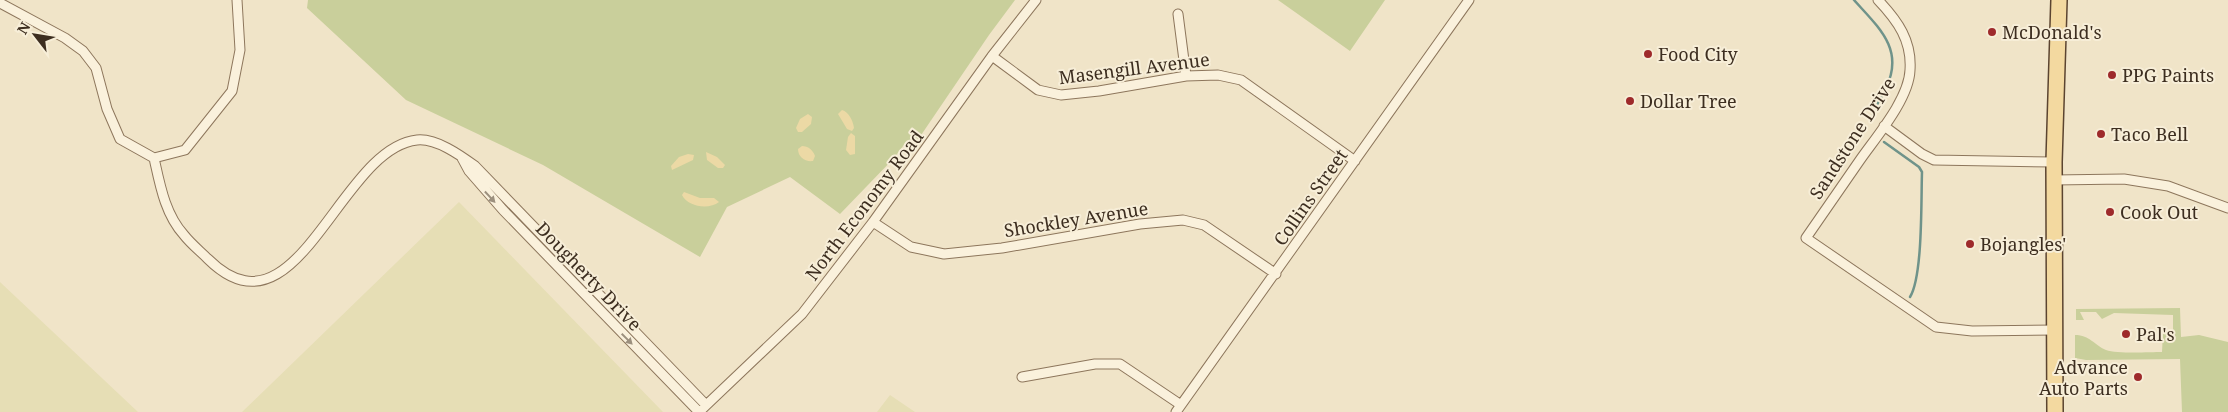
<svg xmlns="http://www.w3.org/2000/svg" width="2228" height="412" viewBox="0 0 2228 412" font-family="'Noto Serif',serif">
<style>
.farmland{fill:#e6deb5}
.green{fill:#c9cf9b}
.sand{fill:#ecd9a5}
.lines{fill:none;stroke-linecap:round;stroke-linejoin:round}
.stream{stroke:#6f938a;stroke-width:2.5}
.minor-casing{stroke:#8d765c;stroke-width:11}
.primary-casing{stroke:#5b4430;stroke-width:18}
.minor{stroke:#faf1dc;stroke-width:9}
.primary{stroke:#f3d9a0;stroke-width:15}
.oneway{fill:#9c907e}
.poi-dot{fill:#9e2a2b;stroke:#f7eed8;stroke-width:2}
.labels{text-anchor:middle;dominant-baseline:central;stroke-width:4;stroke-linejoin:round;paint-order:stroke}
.poi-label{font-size:18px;fill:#3d2e20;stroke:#f7eed8;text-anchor:start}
.street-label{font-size:18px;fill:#3d2e20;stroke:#f7eed8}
</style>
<rect width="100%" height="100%" fill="#f0e4c8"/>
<path class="farmland" d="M459,202L663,412H242Z
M0,282L138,412H0Z
M890,395L915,412H877Z"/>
<path class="green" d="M308,0H1015L989,35L915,144L912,146L906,142L895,157L840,214L790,177L727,207L700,257L543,165L406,100L307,8Z
M1278,0H1385L1350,51Z
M2180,308L2181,337L2199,335L2228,342V412H2182L2180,359L2086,360L2075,358V335C2090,335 2094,345 2106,350C2117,354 2150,352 2162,352L2163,332H2173V315L2114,313L2102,319L2096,312H2080L2084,320H2076V309Z"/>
<path class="sand" d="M842,110C849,112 853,121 854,128L852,131L847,129L838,114Z
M808,114L812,117L811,124L802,132H798L796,128L800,119Z
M851,133L855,136V154L850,155L846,150L848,137Z
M802,146C808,146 813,150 815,156L813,161C805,162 798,157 798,149Z
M706,152L717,157L725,165L723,168H718L707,160Z
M688,154L694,155L693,160L672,170L671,166L679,157Z
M684,192L700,198H714L719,202C709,210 688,207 682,195Z"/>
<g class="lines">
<path class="stream" d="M1854,0C1878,27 1905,49 1886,88C1881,99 1873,108 1872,120
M1884,142L1919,167L1922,172C1921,199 1923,276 1910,297"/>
<defs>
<path id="minor" d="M1878,0C1898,21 1912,41 1910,70C1909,99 1876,137 1860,160C1842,186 1824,212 1806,238L1936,327L1972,331L2055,330
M0,3L65,38L83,51L96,68L107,109L120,139L154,158C160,185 165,214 184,235C191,244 200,251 208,259C297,347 339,148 417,140C436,138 460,155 475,166L706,405
M1178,14L1186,76
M992,56L1038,90L1061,95L1099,91L1186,76L1218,75L1241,80L1355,161
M1884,126L1922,154L1934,160L2054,162
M154,158L185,150L232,91L240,50L237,0
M462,158L469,171L503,210L699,412
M2054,180L2124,179L2168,186L2228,208
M873,222L911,247L944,254L1002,248L1140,224L1183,220L1204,225L1276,274
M1022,377L1095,364H1120L1181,405
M699,412L802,314L873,222L992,56L1036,0
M1176,412L1469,0"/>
<path id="primary" d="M2055,412L2054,162L2059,0"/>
</defs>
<use href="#minor" class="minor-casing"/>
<use href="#primary" class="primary-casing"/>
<use href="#minor" class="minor"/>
<use href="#primary" class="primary"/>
</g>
<defs><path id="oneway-solid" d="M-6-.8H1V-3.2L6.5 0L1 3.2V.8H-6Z" transform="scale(1.25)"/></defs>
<g class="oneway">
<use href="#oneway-solid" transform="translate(490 197) rotate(47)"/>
<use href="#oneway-solid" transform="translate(627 339) rotate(45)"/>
</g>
<g class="poi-dot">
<circle cx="1992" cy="32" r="5"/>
<circle cx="1648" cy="54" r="5"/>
<circle cx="2112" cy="75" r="5"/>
<circle cx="1630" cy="101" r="5"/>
<circle cx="2101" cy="134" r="5"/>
<circle cx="2110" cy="212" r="5"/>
<circle cx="1970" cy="244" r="5"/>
<circle cx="2126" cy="334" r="5"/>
<circle cx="2138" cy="377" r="5"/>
</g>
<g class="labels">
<g class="poi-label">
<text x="2002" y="32">McDonald's</text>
<text x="1658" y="54">Food City</text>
<text x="2122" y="75">PPG Paints</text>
<text x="1640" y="101">Dollar Tree</text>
<text x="2111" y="134">Taco Bell</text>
<text x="2120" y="212">Cook Out</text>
<text x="1980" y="244">Bojangles'</text>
<text x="2136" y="334">Pal's</text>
<text x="2128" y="367" text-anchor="end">Advance<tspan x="2128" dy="21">Auto Parts</tspan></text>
</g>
<g class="street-label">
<text transform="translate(1134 68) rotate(-7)">Masengill Avenue</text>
<text transform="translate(1852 138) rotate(-57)">Sandstone Drive</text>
<text transform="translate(1310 197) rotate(-55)">Collins Street</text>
<text transform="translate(864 205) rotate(-53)">North Economy Road</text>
<text transform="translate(1076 219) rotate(-9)">Shockley Avenue</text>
<text transform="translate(589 276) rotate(46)">Dougherty Drive</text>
</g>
</g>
<g transform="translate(35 35) rotate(301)" stroke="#f7eed8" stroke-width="4" paint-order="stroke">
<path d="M0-4L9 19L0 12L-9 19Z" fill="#3d2e20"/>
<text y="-8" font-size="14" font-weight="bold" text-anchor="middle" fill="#3d2e20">N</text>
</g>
</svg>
